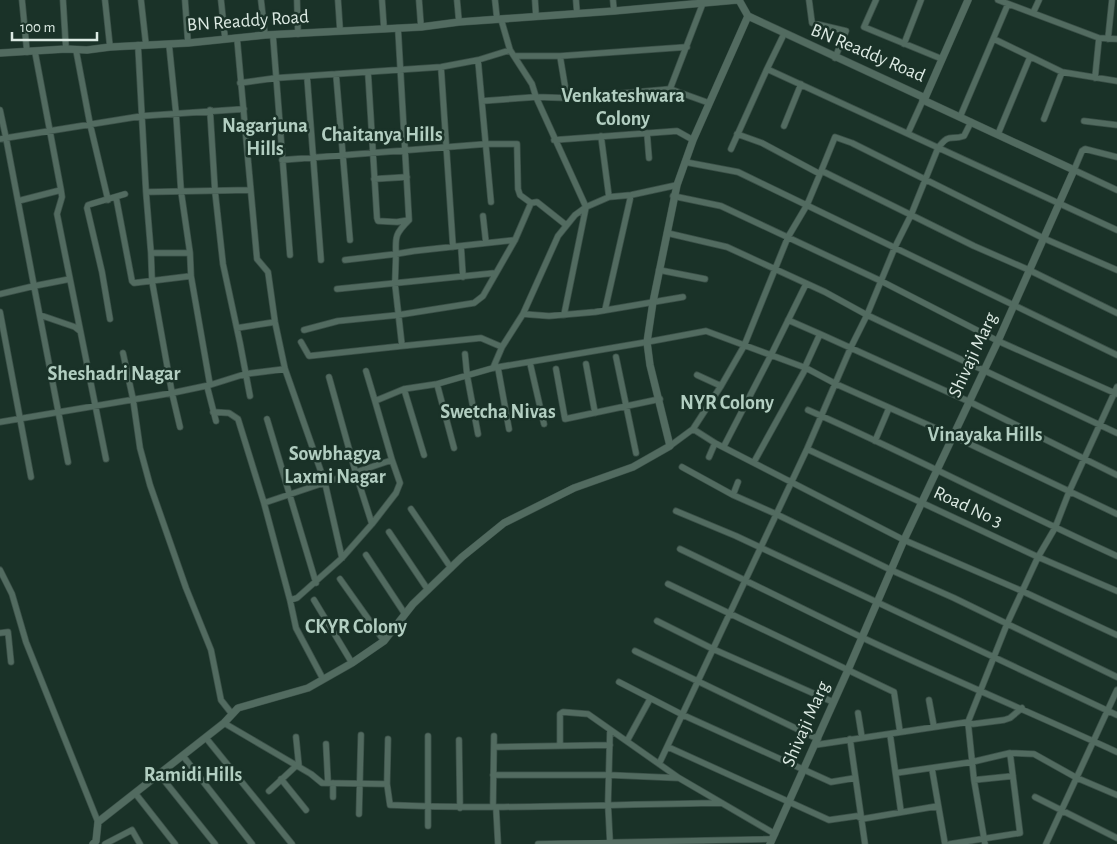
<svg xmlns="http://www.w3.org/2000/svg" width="1117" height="844" viewBox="0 0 1117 844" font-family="'Alegreya Sans',sans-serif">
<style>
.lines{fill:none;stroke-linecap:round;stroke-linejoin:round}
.minor-casing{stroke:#3b5048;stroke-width:7}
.tertiary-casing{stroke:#3b5048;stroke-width:8}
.minor{stroke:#526b60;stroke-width:5.5}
.tertiary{stroke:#526b60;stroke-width:7}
.labels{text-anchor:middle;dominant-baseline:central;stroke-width:5;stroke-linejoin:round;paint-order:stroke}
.street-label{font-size:19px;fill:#dceae3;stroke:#1a3228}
.neighbourhood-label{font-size:20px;font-weight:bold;fill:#b2cec1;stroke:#1a3228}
</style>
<rect width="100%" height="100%" fill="#1a3228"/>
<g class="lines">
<defs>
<path id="minor" d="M22,0L27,52
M63,0L66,49
M105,0L110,47
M141,0L146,45
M185,0L188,43
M221,0L225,38
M261,0L265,35
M297,0L298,34
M338,0L340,30
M382,0L384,29
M419,0L421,27
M457,0L459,22
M495,0L497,19
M535,0L536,16
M576,0L577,13
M613,0L614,11
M809,0L812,23L846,31L835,58
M876,0L864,27L942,59
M998,0L1099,38L1117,39
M1033,13L1039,0
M501,19L510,50L532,84L536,97L567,98L660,90L670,89L703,3
M784,34L767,69L1117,230
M273,36L290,255
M237,38L257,259L268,272L275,322L285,369L325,483L342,558
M994,39L1062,72L1117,81
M1108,39L1112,0
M169,44L176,113L181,191L190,253L191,276L210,385
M904,44L921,0
M138,45L146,192L151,253H190
M76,50L90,124L108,200
M35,52L61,190L62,197L57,214L106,459
M515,56H560L687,47
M560,56L567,98
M478,60L510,50
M441,67L453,247
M368,72L377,218L378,221L397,222L409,220
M336,74L350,240
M307,76L321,260
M1095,78L1099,38
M240,83L276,78L441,67L478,60L491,202
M670,89L709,103
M482,101L536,97L586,207L564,315
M0,110L6,138L0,139
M210,110L215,191L223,264L240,343L250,396
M960,117L1008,4
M1044,119L1062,72
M1084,121L1117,125
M784,126L801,84
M647,133L649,158
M908,133L923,100
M998,134L1030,57
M601,136L609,197
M554,140L677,131L693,140
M731,149L767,69
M1117,157L1085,149L1082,151L1074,170L1117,190
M282,160L486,144H517L518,189L520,195L531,203L537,202L566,225
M685,162L738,172L1117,355
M822,171L974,246L1029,270L1117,313
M820,174L835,137L852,143L1043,238L1117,270
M374,179L407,177
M146,192L250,190
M673,196L721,206L881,281L998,341L1117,394
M116,197L132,281L134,283L191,276
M18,201L61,190
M483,216L486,243
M667,233L727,247L825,292L867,315L928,344L1117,433
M461,246L463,277
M151,253L152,281L172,393L180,427
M345,260L396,254C395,236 396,233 409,220L398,28
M659,270L705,279
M70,279L34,286L6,138L142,116L244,109
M337,289L495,273
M0,294L34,286L68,462
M605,310L631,195
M0,312L31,477
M523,314L558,236L575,215L586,207L609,197L631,195L677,185
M40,315L75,327L80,331
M110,319L102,272L87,208L88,205L91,204L125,194
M788,320L820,334L805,367
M237,328L275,322
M304,330L338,321L398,315L474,303L483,296L515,240L531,203
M820,334L970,402L1117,475
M301,342L309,356L402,346L395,284L396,254L414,251L515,240
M402,346L481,338L502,347
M123,353L133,399L140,448L150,485L186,588L211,650L221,700L232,714
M465,354L467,375L478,434
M616,357L636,453
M530,363L544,424
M586,364L595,413
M493,368L502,347L523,314L549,316L595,312L683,297
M498,368L509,429
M556,369L565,419L660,399
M366,371L375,401
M697,375L721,386
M329,377L356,474L372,524
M437,384L454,448
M207,386L216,421
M404,389L424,455
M808,410C913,456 1013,509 1117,556
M213,412L229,413L238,419L264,503L290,600L297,598L342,558L372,524L396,493L400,483L392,460
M267,419L316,583
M0,422L172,393L210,385L245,374L285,369
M693,429L721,386L744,346L788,237L807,205L820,174L762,143L737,134
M875,441L889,408
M670,446L693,429L715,443L904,540L1022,591L1117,635
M724,446L771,355L806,284
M807,449L1038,557L1117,591
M709,457L715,443
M754,462L806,368
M682,467L733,495L776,514L891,570L954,598L1117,677
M733,495L738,482
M264,503L392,460L375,401L404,389L437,384L493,368L647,342L706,331L806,368L836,384L953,436L1117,514
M411,509L451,568
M676,511L736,536L1117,715
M389,532L428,590
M680,549C741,578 801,608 861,637C946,677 1032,713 1117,752
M366,555L405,614
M0,570L12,594L26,642L98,822
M340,579L384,641
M668,584L894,692L900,732
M290,600L296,628L323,679
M314,600L352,663
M657,621L713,649L833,702
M0,633L8,632L11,662
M635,651L818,739
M619,682L683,715L831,782L855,778
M929,700L934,727
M858,713L862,738
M224,723L311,774L322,783L387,784L390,805C500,810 611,804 721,803
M890,734L901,812
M428,736V826
M296,737L299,767
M206,738L292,844
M850,739L865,844
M459,740L460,808
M627,741L650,699
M326,744L328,783
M815,745L968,722L973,724L1004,720L1010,718L1022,708
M560,746V714L563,712L588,714L679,778L775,834
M494,747L610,745
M668,747L829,820L857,816L862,819L938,806
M1010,753L1034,754L1077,778L1117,795
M183,756L252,844
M659,764L807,449L851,347L867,315L895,247L911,215L938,148C950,132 950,141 964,136L971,122
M932,769L945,844
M896,773L972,762L1010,753L1020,833L950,844
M159,774L215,844
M493,775H609L678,778
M281,779L306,810
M974,780L1013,776
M333,783V797
M387,784L388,739
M269,791L296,766
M135,793L175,844
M1035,797L1117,838
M493,807L494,736
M496,807L498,844
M359,814L361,735
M610,843L608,804L610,730
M105,844L132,830L140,844
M538,844L772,839
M985,844L974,780L968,722L1007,624L1038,557L1055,528L1069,492L1117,387
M1046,844L1117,690"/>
<path id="tertiary" d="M739,0L748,16L925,98
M0,53L66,49L87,50L110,47L188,43L265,35L421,27L459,22L614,11L737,0
M925,98L968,0
M93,844L96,841L98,822L224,723L238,708L308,688L352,663L384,641L413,604L462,557L504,523L574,488L633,467L670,446L650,365L647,342L653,302L677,185L693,140L748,16
M770,844L848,670L904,540L998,341L1074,170L923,100L925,98"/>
</defs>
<use href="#minor" class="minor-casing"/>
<use href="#tertiary" class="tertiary-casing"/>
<use href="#minor" class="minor"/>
<use href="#tertiary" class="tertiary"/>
</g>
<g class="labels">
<g class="street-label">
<text transform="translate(248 21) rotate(-4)">BN Readdy Road</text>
<text transform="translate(868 53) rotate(23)">BN Readdy Road</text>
<text transform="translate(973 355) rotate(-65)">Shivaji Marg</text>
<text transform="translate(968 507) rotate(25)">Road No 3</text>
<text transform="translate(806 724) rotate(-66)">Shivaji Marg</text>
</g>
<g class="neighbourhood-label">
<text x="623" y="96">Venkateshwara<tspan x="623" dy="23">Colony</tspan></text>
<text x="265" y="126">Nagarjuna<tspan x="265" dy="23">Hills</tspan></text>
<text x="382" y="135">Chaitanya Hills</text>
<text x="114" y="374">Sheshadri Nagar</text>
<text x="727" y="403">NYR Colony</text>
<text x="498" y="412">Swetcha Nivas</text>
<text x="985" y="435">Vinayaka Hills</text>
<text x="335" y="454">Sowbhagya<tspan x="335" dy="23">Laxmi Nagar</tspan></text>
<text x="356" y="627">CKYR Colony</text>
<text x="193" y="775">Ramidi Hills</text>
</g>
</g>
<path d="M12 32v8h85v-8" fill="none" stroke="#dceae3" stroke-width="2.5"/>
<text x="20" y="32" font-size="15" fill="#dceae3" stroke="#1a3228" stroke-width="4" paint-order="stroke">100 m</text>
</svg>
